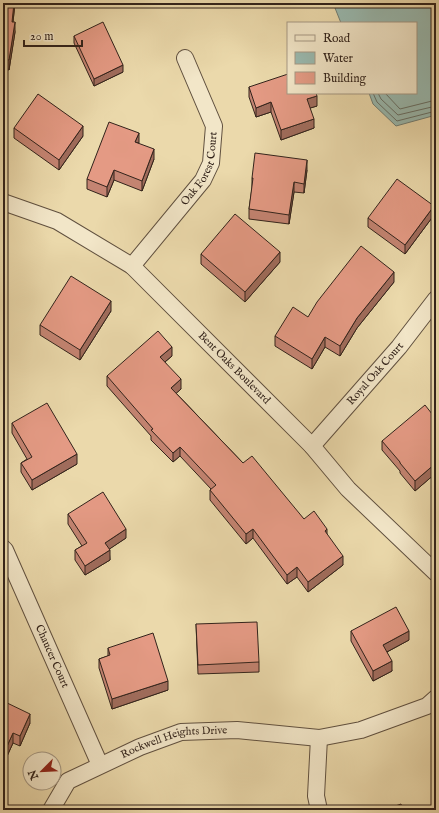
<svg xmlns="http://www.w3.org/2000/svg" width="439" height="813" viewBox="0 0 439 813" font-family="'IM FELL English',serif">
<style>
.water{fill:#99b9af;stroke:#707d74}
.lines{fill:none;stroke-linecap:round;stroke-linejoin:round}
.shore{stroke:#666e65;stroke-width:1}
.minor-casing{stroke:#60503f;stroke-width:18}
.minor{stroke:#f2e6c8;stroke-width:16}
.wall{fill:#c48472;stroke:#32231b}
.shaded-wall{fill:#a06c5c;stroke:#32231b}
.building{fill:#e49a84;stroke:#32231b}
.labels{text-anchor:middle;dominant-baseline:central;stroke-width:3.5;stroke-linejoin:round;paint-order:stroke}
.street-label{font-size:11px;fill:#32231b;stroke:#f2e6c8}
</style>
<rect width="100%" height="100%" fill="#ebd9ab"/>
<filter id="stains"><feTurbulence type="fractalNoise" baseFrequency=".005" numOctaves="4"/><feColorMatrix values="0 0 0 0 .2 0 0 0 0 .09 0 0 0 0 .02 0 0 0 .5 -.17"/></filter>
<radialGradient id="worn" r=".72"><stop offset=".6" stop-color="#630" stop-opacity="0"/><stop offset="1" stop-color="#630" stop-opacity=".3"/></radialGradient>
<path class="water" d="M333,3H436V115L396,126L373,104L369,93H416V23H341Z"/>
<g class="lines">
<path class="shore" d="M373,93L377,102L397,121L436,111
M378,93L381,99L398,115L436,106
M385,93L400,109L436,100"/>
<defs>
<g id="minor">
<path id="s1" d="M3,202L57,221L132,266L312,446L348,489L436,573"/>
<path id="s2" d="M132,266L203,180L211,163L214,126L185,58"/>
<path id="s3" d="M312,446L399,347L436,299"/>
<path id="s4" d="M3,548L5,550L100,765"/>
<path d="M319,738L316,796L319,810"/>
<path id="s5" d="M51,810L68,781L140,747L181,732L237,730L319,738L361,730L427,706L436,698"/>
</g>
</defs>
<use href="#minor" class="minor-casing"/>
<use href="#minor" class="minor"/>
</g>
<path class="wall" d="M3,3H15L13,22L15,32L9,70L3,69Z
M74,36L123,72L94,86L74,43Z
M249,87L317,106L310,108L314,128L281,140L271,112L256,117L249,97Z
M14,128L83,136L59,170L14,138Z
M138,143L154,159L142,191L114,180L107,197L87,189V179Z
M307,170L304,193L294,192L289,224L249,219V209L252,188V178Z
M434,215L405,254L368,227V218Z
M201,254L280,262L245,302L201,264Z
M394,282L357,328L340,356L325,347L312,369L275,346V336Z
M111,311L80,360L40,335V325Z
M172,356L165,362L181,389L176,393L243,463L304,519L327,535L343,565L308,592L297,577L287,584L253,538L246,544L210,500V490L211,489L180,456L173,462L151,440V436L107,386V376Z
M436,419V473L415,491L400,473V471L382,450V441Z
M12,423L77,464L32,490L21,472V463L27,459L12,433Z
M68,514L126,538L109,549L110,560L85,575L75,560V550L82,546L68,524Z
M196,624L259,662V672L198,674Z
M351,631L409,640L387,652L392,671L373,681L351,641Z
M108,648L168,690L112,709L99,668V659L108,656Z
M3,701L30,723L20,746L13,743L3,765Z"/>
<path class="shaded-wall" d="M14,3H15L12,31V22Z
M15,22V32L9,70V60Z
M123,65V72L94,86V79Z
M317,96V106L307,109V99Z
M271,102V112L256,117V108Z
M314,119V128L281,140V130Z
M83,126V136L59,170V160Z
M139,133V143L135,142Z
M154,149V159L142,191V181Z
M307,160V170L304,193V184Z
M114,170V180L107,197V187Z
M294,182V192L289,224V215Z
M434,206V215L405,254V245Z
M280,252V262L245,302V292Z
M394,272V282L357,328L340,356V346L357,318Z
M111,301V311L80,360V350Z
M325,337V347L312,369V359Z
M172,347V356L160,366V357Z
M181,379V389L171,398V388Z
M180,447V456L173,462V453Z
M77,454V464L32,490V480Z
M436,463V473L415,491V481Z
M126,529V538L105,552V543Z
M253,529V538L246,544V534Z
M327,529V539L325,531Z
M110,550V560L85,575V566Z
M343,556V565L308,592V582Z
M297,567V577L287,584V575Z
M409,631V640L383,654V645Z
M392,661V671L373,681V671Z
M168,681V690L112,709V699Z
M30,714V723L20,746V736Z
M13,733V743L3,765V755Z"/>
<path class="building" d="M3,3H14L12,22H15L9,60L3,59Z
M103,22L123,65L94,79L74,36Z
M288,74V93H316L317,96L307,99L314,119L281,130L271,102L256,108L249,87Z
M38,94L83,126L59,160L14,128Z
M109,122L139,133L135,142L154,149L142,181L114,170L107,187L87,179Z
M255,153L307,160L304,184L294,182L289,215L249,209L253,178H252Z
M397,179L434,206L405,245L368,218Z
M235,214L280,252L245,292L201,254Z
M361,246L394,272L357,318L340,346L325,337L312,359L275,336L293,307L308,317L317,302Z
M71,276L111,301L80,350L40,325Z
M158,331L172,347L160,357L181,379L171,388L243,463L252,456L304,519L314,511L327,529L325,531L343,556L308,582L297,567L287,575L253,529L246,534L210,490L216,485L180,447L173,453L151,430L153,429L107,376Z
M47,403L77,454L32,480L21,463L32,457L12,423Z
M425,405L436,419V463L415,481L400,463V462L382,441Z
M103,492L126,529L105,543L110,550L85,566L75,550L87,543L68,514Z
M396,607L409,631L383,645L392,661L373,671L351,631Z
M257,622L259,662L198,665L196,624Z
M153,633L168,681L112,699L99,659L110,655L108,648Z
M3,701L30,714L20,736L13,733L3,755Z
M401,804L403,810H384Z"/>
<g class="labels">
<g class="street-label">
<text stroke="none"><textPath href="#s2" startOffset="121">Oak Forest Court</textPath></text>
<text stroke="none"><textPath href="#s1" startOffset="289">Bent Oaks Boulevard</textPath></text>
<text stroke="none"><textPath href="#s3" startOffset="96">Royal Oak Court</textPath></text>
<text stroke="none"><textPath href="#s4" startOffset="119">Chaucer Court</textPath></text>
<text stroke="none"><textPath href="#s5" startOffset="148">Rockwell Heights Drive</textPath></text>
</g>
</g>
<rect width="439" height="813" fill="none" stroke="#ebd9ab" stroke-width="16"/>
<rect x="4" y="4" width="431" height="805" fill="none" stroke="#32231b" stroke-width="2"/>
<rect x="8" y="8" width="423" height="797" fill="none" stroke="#32231b"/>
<rect x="287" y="22" width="130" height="72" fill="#f2e6c8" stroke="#a59883"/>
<rect x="295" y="35" width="20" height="6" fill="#f2e6c8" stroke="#a59883"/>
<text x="323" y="42" font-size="12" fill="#32231b">Road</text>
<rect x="295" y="52" width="20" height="12" fill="#99b9af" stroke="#a59883"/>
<text x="323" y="62" font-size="12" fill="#32231b">Water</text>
<rect x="295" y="72" width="20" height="12" fill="#e49a84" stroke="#a59883"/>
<text x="323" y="82" font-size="12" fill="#32231b">Building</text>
<g transform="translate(42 771) rotate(246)"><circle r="19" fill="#f2e6c8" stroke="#a59883"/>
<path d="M0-3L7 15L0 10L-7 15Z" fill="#8f2418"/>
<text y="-6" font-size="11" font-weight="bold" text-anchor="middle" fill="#32231b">N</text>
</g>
<path d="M24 40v6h58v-6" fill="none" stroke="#32231b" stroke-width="2"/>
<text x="30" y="40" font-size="12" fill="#32231b" stroke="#f2e6c8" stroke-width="3" paint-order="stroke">20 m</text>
<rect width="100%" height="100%" filter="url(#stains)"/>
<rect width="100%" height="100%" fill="url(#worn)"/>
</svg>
